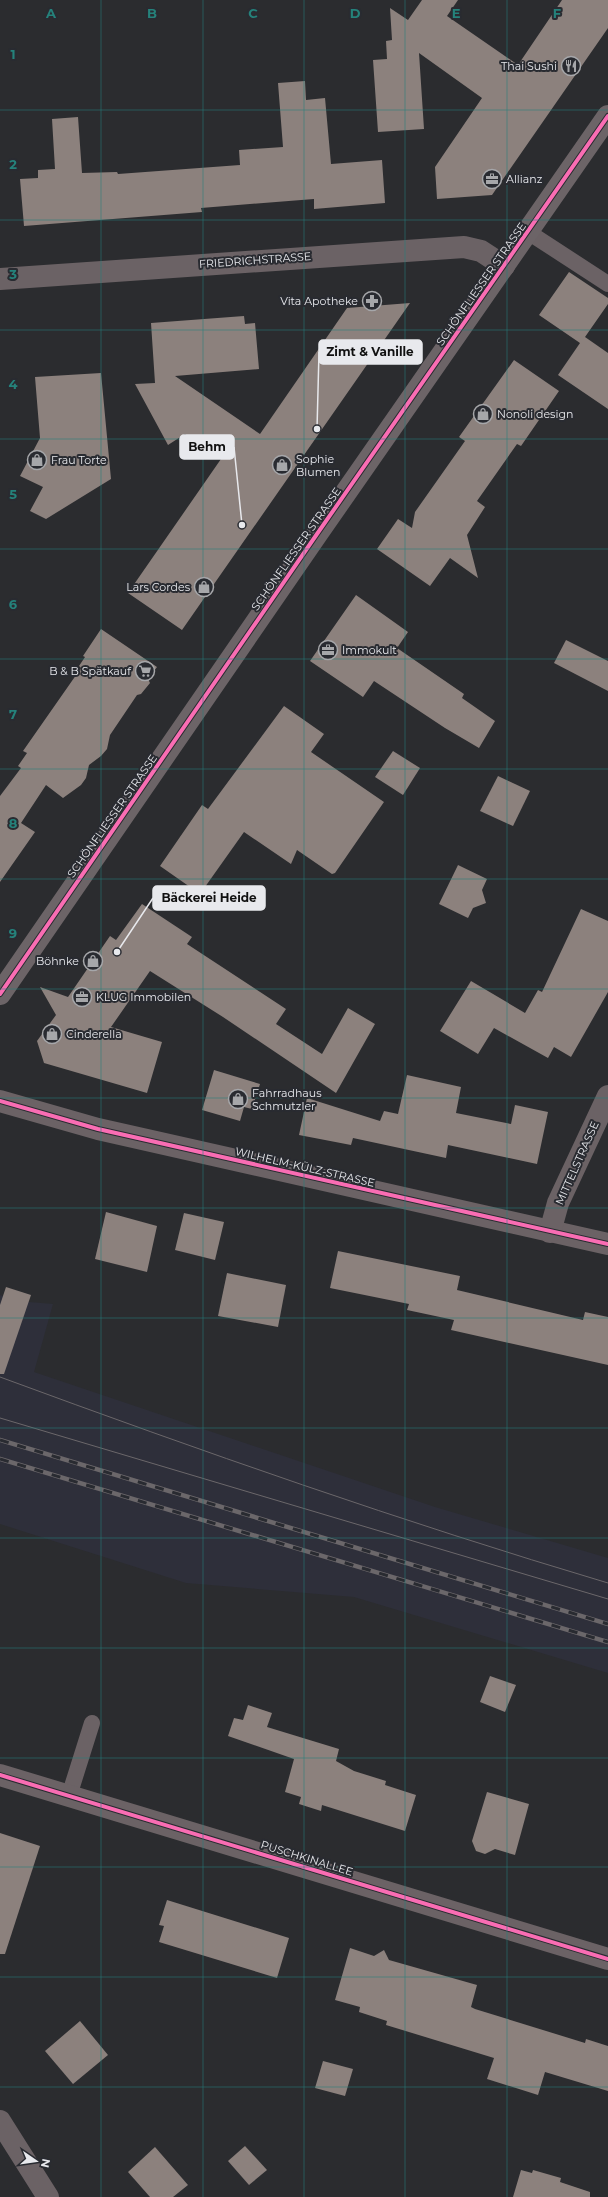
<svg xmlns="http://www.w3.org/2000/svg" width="608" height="2197" font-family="Montserrat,sans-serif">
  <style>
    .built { fill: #2e2f3a }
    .building { fill: #8c817d }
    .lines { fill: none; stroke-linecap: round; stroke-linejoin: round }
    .service { stroke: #6b6265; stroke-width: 16 }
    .minor { stroke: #6b6265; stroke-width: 22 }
    .secondary { stroke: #6c6467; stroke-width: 22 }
    .tram { stroke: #6b676a; stroke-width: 1 }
    .rail-casing { stroke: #6b676a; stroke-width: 4.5 }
    .rail { stroke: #292b31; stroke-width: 3; stroke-dasharray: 9; stroke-linecap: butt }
    .cycleway-casing { stroke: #292b31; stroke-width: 6 }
    .cycleway { stroke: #f96db3; stroke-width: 4 }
    .grid { fill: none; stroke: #25827b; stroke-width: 1; stroke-opacity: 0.55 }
    .labels { text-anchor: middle; stroke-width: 4; stroke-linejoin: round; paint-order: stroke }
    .poi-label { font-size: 11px; fill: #e8e9ed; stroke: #292b31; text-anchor: start }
    .street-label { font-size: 11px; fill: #e8e9ed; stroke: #292b31 }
    .grid-label { font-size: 13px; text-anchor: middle; font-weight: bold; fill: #25827b; stroke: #292b31; stroke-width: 4; stroke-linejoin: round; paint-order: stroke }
    .leader { fill: none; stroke: #e8e9ed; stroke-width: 1.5 }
    .callout-dot { fill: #e8e9ed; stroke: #292b31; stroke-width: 1.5 }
    .callout { fill: #e8e9ed; stroke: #e8e9ed; stroke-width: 1.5 }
    .callout-label { font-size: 12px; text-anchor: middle; font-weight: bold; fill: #111 }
  </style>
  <rect width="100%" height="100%" fill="#2b2c2f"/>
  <!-- built -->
  <path class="built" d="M0,1295L18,1301L53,1304L34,1372L435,1507L608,1558V1673L354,1597L186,1583L0,1524Z"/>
  <!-- building -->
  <g class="building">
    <path d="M422,0H458L447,16L518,65L562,0H608V28L492,195L437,199L435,167L482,98L419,53L424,129L378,132L373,60L387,59L386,41L392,40L390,8L408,20Z"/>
    <path d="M305,81L306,100L325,98L331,164L382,160L385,203L314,209V199L201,208L202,212L24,226L20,179L38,178V170L55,169L52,119L78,117L82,173L117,172L118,174L240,165L239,150L283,147L278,83Z"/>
    <path d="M569,272L608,298V304L585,337L608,353V409L558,375L580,343L539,315Z"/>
    <path d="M410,303L182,630L128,593L221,459L185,434L168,445L135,384L155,383L151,323L244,316L245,324L255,323L259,369L175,376L260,434L347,308Z"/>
    <path d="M514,360L559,391L521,446L517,444L477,501L485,507L467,535L478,578L450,558L430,586L377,549L398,519L412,528L415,512L465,441L459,437Z"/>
    <path d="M101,373L111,479L46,519L30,511L43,487L20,476L40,438L35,377Z"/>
    <path d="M356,595L408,632L397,648L464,694L462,698L495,721L479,748L445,728L374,681L363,697L310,661Z"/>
    <path d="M101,629L157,667L148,679L150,683L141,694L137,695L110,735L107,749L101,756L89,765L86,778L81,785L63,798L46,785L21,823L35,832L0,882V796L21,768L18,766L27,753L23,751L81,668L79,666L85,657L83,656Z"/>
    <path d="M566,640L608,661V691L554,663Z"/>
    <path d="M284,706L324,734L311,752L384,802L335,873L332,874L297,850L291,864L244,832L200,894L160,866L202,805L208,809Z"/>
    <path d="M393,751L420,768L403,795L375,777Z"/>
    <path d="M498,776L530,791L513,826L480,811Z"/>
    <path d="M458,865L487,879L482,890L486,903L473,908L468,918L439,904Z"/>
    <path d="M142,904L192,937L187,944L286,1009L276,1024L322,1054L348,1008L375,1024L336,1093L223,1017L150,971L111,1027L162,1042L147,1093L44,1063L37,1041L56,1015L40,987L68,997L110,936L116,940Z"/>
    <path d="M581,909L608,921V992L571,1057L554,1047L548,1058L494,1028L478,1054L440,1031L471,981L525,1013L538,990L542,992Z"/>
    <path d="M214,1070L260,1084L252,1109L244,1107L240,1121L202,1110Z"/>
    <path d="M407,1075L461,1087L456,1113L511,1124L515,1105L548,1112L537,1164L448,1145L446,1158L353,1138L351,1145L299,1135L307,1098L380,1121L384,1111L398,1114Z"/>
    <path d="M106,1212L157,1226L147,1272L95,1259Z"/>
    <path d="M184,1213L224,1222L215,1260L175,1250Z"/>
    <path d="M338,1251L460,1276L457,1290L583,1320L585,1312L608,1317V1365L451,1330L454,1320L407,1310L409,1304L330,1288Z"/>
    <path d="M227,1273L286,1285L278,1327L218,1316Z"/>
    <path d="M6,1287L31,1295L4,1374H0V1305Z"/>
    <path d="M490,1676L516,1685L505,1712L480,1702Z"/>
    <path d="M248,1705L272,1713L267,1727L339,1749L336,1761L354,1771L386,1781L385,1785L416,1795L405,1831L322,1805L321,1811L299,1804L301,1797L285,1792L294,1759L228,1736L234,1718L243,1720Z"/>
    <path d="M487,1792L529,1804L515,1855L495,1849L485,1854L476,1851L472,1841Z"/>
    <path d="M0,1833L40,1846L5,1954H0Z"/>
    <path d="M167,1900L289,1938L277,1978L159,1942L164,1926L159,1925Z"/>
    <path d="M350,1948L374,1956L384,1950L389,1960L477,1985L471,2007L475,2009L585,2043L586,2039L608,2046V2091L545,2072L538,2095L487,2079L494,2058L386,2025L387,2021L359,2012L360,2007L335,2000Z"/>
    <path d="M80,2021L108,2055L73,2084L45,2051Z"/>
    <path d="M323,2061L353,2069L345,2096L315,2088Z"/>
    <path d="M245,2146L267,2170L249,2185L228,2161Z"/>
    <path d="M155,2147L188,2185L173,2197H150L128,2172Z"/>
    <path d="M521,2170L532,2173L533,2170L561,2178L560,2182L590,2192V2197H513Z"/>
  </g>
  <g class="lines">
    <!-- service -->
    <g class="service">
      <path d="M528,232L608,284"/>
      <path d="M69,1796L92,1723"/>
    </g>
    <!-- minor -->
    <g class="minor">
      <path d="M0,279L464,247L481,251L504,266"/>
      <path d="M0,1101L98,1129L608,1244"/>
      <path d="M550,1232L558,1203L608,1096"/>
      <path d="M0,1775L608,1959"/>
      <path d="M0,2121L48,2197"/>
    </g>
    <!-- secondary -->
    <path class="secondary" d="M0,994L317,534L608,116"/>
    <!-- tram -->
    <g class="tram">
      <path d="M0,1377C201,1451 403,1522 608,1583"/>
      <path d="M0,1418L608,1599"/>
    </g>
    <!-- rail casing -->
    <g class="rail-casing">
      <g id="rail">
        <path d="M0,1440L608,1624"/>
        <path d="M0,1459L608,1642"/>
      </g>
    </g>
    <!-- rail -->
    <use href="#rail" class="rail"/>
    <!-- cycleway casing -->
    <g class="cycleway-casing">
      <g id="cycleway">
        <path d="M0,994L317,534L608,116"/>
        <path d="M0,1101L98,1129L608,1244"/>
        <path d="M0,1775L608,1959"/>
      </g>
    </g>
    <!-- cycleway -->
    <use href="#cycleway" class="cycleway"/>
  </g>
  <!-- grid -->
  <path class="grid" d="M101,0V2197M203,0V2197M304,0V2197M405,0V2197M507,0V2197M0,110H608M0,220H608M0,330H608M0,439H608M0,549H608M0,659H608M0,769H608M0,879H608M0,989H608M0,1098H608M0,1208H608M0,1318H608M0,1428H608M0,1538H608M0,1648H608M0,1758H608M0,1867H608M0,1977H608M0,2087H608"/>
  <!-- icons -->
  <defs>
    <g id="restaurant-ring" transform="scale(1)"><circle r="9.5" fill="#292b31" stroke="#a6a7aa" stroke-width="1.5"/><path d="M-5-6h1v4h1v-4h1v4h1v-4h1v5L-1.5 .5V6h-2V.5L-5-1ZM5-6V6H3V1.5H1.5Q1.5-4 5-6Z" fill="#a6a7aa"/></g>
    <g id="office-ring" transform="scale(1)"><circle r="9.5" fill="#292b31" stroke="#a6a7aa" stroke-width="1.5"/><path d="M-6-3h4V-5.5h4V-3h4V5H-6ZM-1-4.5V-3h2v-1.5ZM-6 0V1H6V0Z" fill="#a6a7aa"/></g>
    <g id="pharmacy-ring" transform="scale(1)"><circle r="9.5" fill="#292b31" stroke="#a6a7aa" stroke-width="1.5"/><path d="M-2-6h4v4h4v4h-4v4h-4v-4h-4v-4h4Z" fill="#a6a7aa"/></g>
    <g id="shop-ring" transform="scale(1)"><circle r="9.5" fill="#292b31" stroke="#a6a7aa" stroke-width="1.5"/><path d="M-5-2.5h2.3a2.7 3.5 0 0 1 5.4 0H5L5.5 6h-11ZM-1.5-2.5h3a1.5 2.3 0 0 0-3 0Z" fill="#a6a7aa"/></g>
    <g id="supermarket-ring" transform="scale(1)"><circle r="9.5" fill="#292b31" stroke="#a6a7aa" stroke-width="1.5"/><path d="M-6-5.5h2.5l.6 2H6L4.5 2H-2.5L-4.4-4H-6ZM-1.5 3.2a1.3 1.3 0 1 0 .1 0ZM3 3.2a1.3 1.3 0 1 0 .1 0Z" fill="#a6a7aa"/></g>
  </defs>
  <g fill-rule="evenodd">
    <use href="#restaurant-ring" x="571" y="66"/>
    <use href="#office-ring" x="492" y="179"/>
    <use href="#pharmacy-ring" x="372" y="301"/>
    <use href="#shop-ring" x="483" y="414"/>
    <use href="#shop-ring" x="37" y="460"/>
    <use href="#shop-ring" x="282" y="465"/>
    <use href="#shop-ring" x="204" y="587"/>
    <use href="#office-ring" x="328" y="650"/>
    <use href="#supermarket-ring" x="145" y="671"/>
    <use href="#shop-ring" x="93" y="961"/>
    <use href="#office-ring" x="82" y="997"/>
    <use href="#shop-ring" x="52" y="1034"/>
    <use href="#shop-ring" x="238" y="1099"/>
  </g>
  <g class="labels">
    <!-- poi labels -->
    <g class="poi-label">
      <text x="557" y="70" text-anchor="end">Thai Sushi</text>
      <text x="506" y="183">Allianz</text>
      <text x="358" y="305" text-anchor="end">Vita Apotheke</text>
      <text x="497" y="418">Nonoli design</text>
      <text x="296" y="463">Sophie<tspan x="296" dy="13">Blumen</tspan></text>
      <text x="51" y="464">Frau Torte</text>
      <text x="190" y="591" text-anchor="end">Lars Cordes</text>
      <text x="342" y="654">Immokult</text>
      <text x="131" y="675" text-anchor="end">B &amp; B Spätkauf</text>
      <text x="79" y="965" text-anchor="end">Böhnke</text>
      <text x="96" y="1001">KLUG Immobilen</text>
      <text x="66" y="1038">Cinderella</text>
      <text x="252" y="1097">Fahrradhaus<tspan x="252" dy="13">Schmutzler</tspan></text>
    </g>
    <!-- street labels -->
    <g class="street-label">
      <text transform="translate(255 260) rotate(-4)" y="4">FRIEDRICHSTRASSE</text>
      <text transform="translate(481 284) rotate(-55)" y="4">SCHÖNFLIESSER STRASSE</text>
      <text transform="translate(296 549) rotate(-55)" y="4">SCHÖNFLIESSER STRASSE</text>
      <text transform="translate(112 816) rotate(-55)" y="4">SCHÖNFLIESSER STRASSE</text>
      <text transform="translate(577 1163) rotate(-66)" y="4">MITTELSTRASSE</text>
      <text transform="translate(305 1167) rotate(13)" y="4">WILHELM-KÜLZ-STRASSE</text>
      <text transform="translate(307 1858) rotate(17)" y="4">PUSCHKINALLEE</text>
    </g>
  </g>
  <g class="grid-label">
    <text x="51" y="18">A</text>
    <text x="152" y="18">B</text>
    <text x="253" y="18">C</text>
    <text x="355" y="18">D</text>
    <text x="456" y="18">E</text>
    <text x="557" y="18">F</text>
    <text x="13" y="59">1</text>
    <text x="13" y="169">2</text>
    <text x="13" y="279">3</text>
    <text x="13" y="389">4</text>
    <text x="13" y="499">5</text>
    <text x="13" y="609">6</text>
    <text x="13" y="719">7</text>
    <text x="13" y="828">8</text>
    <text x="13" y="938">9</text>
  </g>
  <!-- callouts -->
  <path class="leader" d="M317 429L319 352M242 525L234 447M117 952L153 898"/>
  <g class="callout-dot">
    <circle cx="317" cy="429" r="4"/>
    <circle cx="242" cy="525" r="4"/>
    <circle cx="117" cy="952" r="4"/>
  </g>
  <g class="callout">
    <rect x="319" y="340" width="103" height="24" rx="4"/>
    <rect x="180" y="435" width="54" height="24" rx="4"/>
    <rect x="153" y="886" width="112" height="24" rx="4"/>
  </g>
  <g class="callout-label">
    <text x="370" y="356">Zimt &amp; Vanille</text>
    <text x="207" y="451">Behm</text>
    <text x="209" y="902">Bäckerei Heide</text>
  </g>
  <!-- north arrow -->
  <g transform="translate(36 2161) rotate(103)" stroke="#292b31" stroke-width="3" paint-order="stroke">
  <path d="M0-3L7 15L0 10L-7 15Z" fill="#e8e9ed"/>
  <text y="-6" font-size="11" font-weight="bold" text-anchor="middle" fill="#e8e9ed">N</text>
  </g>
</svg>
